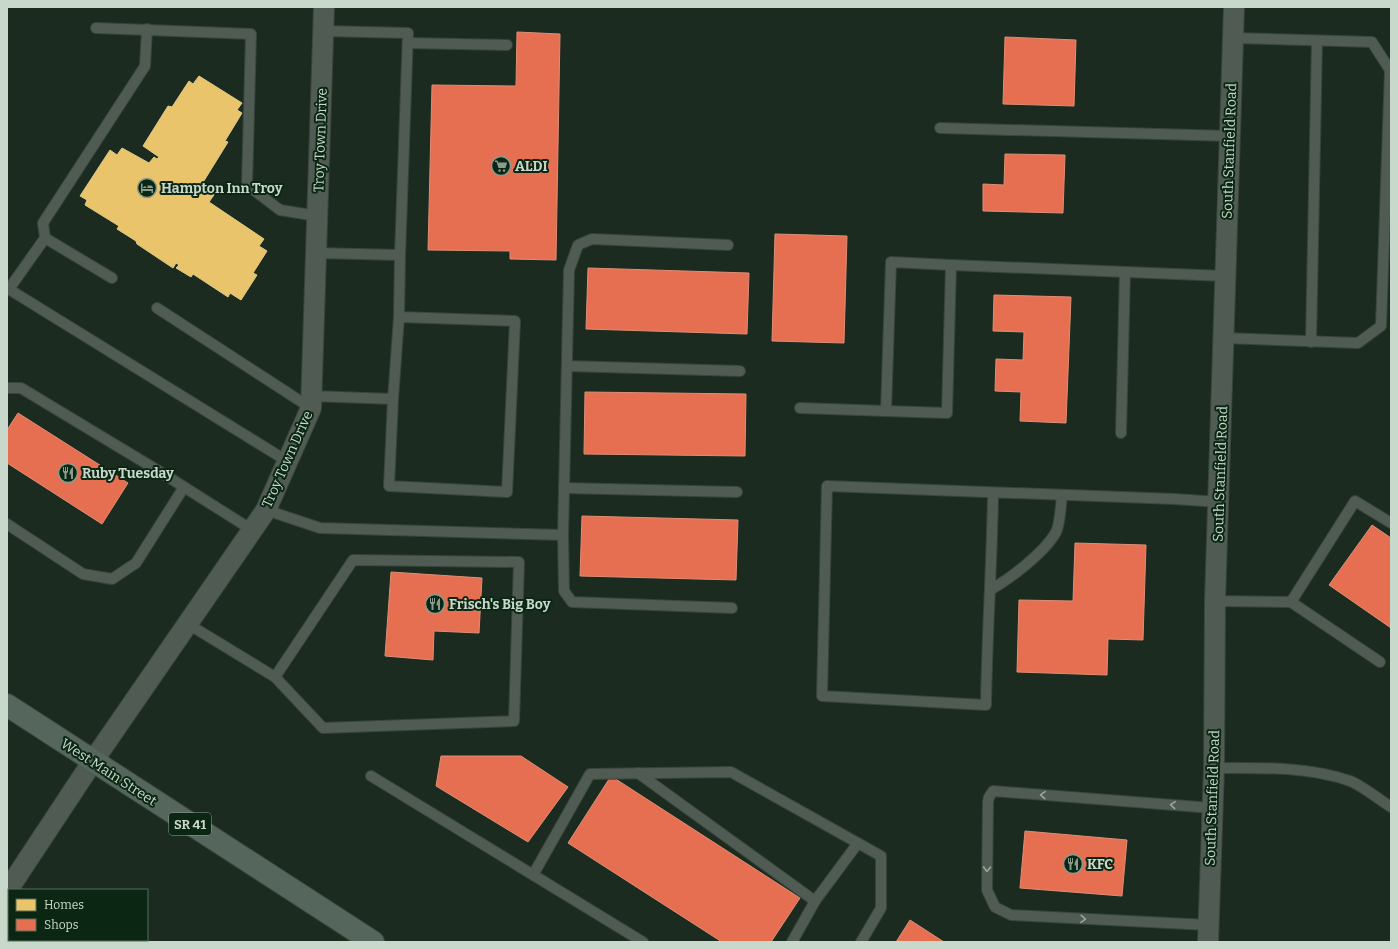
<svg xmlns="http://www.w3.org/2000/svg" width="1398" height="949" font-family="Bitter,serif">
  <style>
    .homes { fill: #e9c46a; stroke: #dfca87 }
    .shops { fill: #e76f51; stroke: #de8e76 }
    .lines { fill: none; stroke-linecap: round; stroke-linejoin: round }
    .service-casing { stroke: #39453c; stroke-width: 12 }
    .minor-casing { stroke: #39453c; stroke-width: 22 }
    .primary-casing { stroke: #39453c; stroke-width: 24 }
    .service { stroke: #505c53; stroke-width: 10 }
    .minor { stroke: #505c53; stroke-width: 20 }
    .primary { stroke: #55665d; stroke-width: 22 }
    .oneway { stroke: #98a69b }
    .labels { text-anchor: middle; stroke-width: 4; stroke-linejoin: round; paint-order: stroke }
    .shield { fill: #0b2713; stroke: #8fa394; stroke-width: 1 }
    .shield-label { font-size: 13px; font-weight: bold; fill: #c8d8cb }
    .street-label { font-size: 14px; fill: #c8d8cb; stroke: #0b2713 }
    .poi-label { font-size: 14px; font-weight: bold; fill: #c8d8cb; stroke: #0b2713; text-anchor: start }
  </style>
  <rect width="100%" height="100%" fill="#1b2b20"/>
  <!-- homes -->
  <path class="homes" d="M199,76L242,103L237,110L242,113L225,141L228,142L202,184L216,192L209,202L264,239L259,246L267,251L253,273L257,275L241,300L230,293L228,297L193,274L191,277L176,268L179,265L176,263L173,268L137,244L136,241L117,229L119,226L85,205L87,200L80,196L110,150L117,155L122,148L149,163L154,157L157,159L159,157L143,146L168,106L172,107L189,81L193,84Z"/>
  <!-- shops -->
  <g class="shops">
    <path d="M517,32L560,34L556,260L510,259V251L428,250L432,85L516,86Z"/>
    <path d="M1005,37L1076,40L1074,106L1003,104Z"/>
    <path d="M1005,154L1065,155L1063,213L983,211V184L1004,185Z"/>
    <path d="M775,234L847,236L844,343L772,341Z"/>
    <path d="M588,268L749,273L747,334L586,329Z"/>
    <path d="M994,295L1071,297L1066,423L1020,421L1021,392L995,391L996,359L1023,360L1024,332L993,331Z"/>
    <path d="M585,392L746,394L745,456L584,454Z"/>
    <path d="M18,413L128,483L102,524L7,463V430Z"/>
    <path d="M582,516L738,520L736,580L580,576Z"/>
    <path d="M1372,525L1391,538V628L1329,585Z"/>
    <path d="M1075,543L1146,545L1143,640L1108,639L1107,675L1017,672L1019,600L1073,601Z"/>
    <path d="M391,572L482,578L479,633L434,631L433,660L385,656Z"/>
    <path d="M441,756H521L568,787L528,842L436,786Z"/>
    <path d="M611,776L800,898L771,942H722L568,843Z"/>
    <path d="M1025,831L1127,840L1122,896L1020,888Z"/>
    <path d="M910,920L944,942H896Z"/>
  </g>
  <g class="lines">
    <!-- service casing -->
    <g class="service-casing">
      <g id="service">
        <path d="M96,28L251,34L247,185L280,210L317,216"/>
        <path d="M323,31L408,33L400,255"/>
        <path d="M408,43L507,45"/>
        <path d="M940,128L1230,136"/>
        <path d="M45,238L112,278"/>
        <path d="M316,253L400,255L399,317L515,321L507,492L389,486L393,399"/>
        <path d="M7,288L287,461"/>
        <path d="M9,289L45,238L43,223L145,66L147,29"/>
        <path d="M157,308L311,408"/>
        <path d="M1224,338L1358,343L1381,326L1390,70L1372,42L1233,38"/>
        <path d="M1311,342L1317,41"/>
        <path d="M567,366L740,371"/>
        <path d="M7,388H21L162,473L252,530"/>
        <path d="M311,396L393,399L399,317"/>
        <path d="M800,408L886,411L891,262L951,265"/>
        <path d="M886,411L947,413L951,265L1225,276"/>
        <path d="M1121,433L1125,272"/>
        <path d="M564,488L737,492"/>
        <path d="M993,493C992,563 987,634 986,705L822,696L827,486L1175,499L1219,502"/>
        <path d="M266,510L320,528L563,535L564,591L572,602L732,608"/>
        <path d="M7,524L83,574L112,579L136,563L184,487"/>
        <path d="M563,535L569,270L578,245L592,239L728,245"/>
        <path d="M990,590C1010,579 1045,552 1056,532C1060,525 1061,504 1062,495"/>
        <path d="M1215,601L1291,602L1380,662"/>
        <path d="M1291,602L1355,501L1391,523"/>
        <path d="M188,624L275,677L323,728L514,721L519,562L353,560L275,677"/>
        <path d="M1214,768C1258,768 1308,766 1350,781C1361,785 1380,800 1391,807"/>
        <path d="M638,773L815,901L858,843"/>
        <path d="M371,776L643,942"/>
        <path d="M533,875L590,774L731,772L881,856V908L861,942"/>
        <path d="M1208,925L1011,915L995,907L987,890L988,802L989,797L993,791L1212,808"/>
        <path d="M792,942L815,901"/>
      </g>
    </g>
    <!-- minor casing -->
    <g class="minor-casing">
      <g id="minor">
        <path d="M7,891L93,761L266,510L311,408L324,7"/>
        <path d="M1208,942L1214,768L1215,601L1234,7"/>
      </g>
    </g>
    <!-- primary casing -->
    <g class="primary-casing">
      <path id="primary" d="M7,705L373,942"/>
    </g>
    <!-- service -->
    <use href="#service" class="service"/>
    <!-- minor -->
    <use href="#minor" class="minor"/>
    <!-- primary -->
    <use href="#primary" class="primary"/>
  </g>
  <!-- one-way arrows -->
  <defs><path id="oneway-chevron" d="M-2-3.5L2.5 0L-2 3.5" fill="none" stroke-width="1.6" stroke-linecap="round" stroke-linejoin="round"/></defs>
  <g class="oneway">
    <use href="#oneway-chevron" transform="translate(1043 795) rotate(-176)"/>
    <use href="#oneway-chevron" transform="translate(1173 805) rotate(-175)"/>
    <use href="#oneway-chevron" transform="translate(987 869) rotate(91)"/>
    <use href="#oneway-chevron" transform="translate(1083 919) rotate(3)"/>
  </g>
  <!-- icons -->
  <defs>
    <g id="supermarket-ring" transform="scale(1)"><circle r="9.5" fill="#0b2713" stroke="#8b9b8f" stroke-width="1.5"/><path d="M-6-5.5h2.5l.6 2H6L4.5 2H-2.5L-4.4-4H-6ZM-1.5 3.2a1.3 1.3 0 1 0 .1 0ZM3 3.2a1.3 1.3 0 1 0 .1 0Z" fill="#8b9b8f"/></g>
    <g id="hotel-ring" transform="scale(1)"><circle r="9.5" fill="#0b2713" stroke="#8b9b8f" stroke-width="1.5"/><path d="M-6-4.5h1.5V1H6V5H4.5V3h-9V5H-6ZM-4 0a1.8 1.8 0 1 1 3.6 0ZM.5 0V-2.5h3Q6-2.5 6 0Z" fill="#8b9b8f"/></g>
    <g id="restaurant-ring" transform="scale(1)"><circle r="9.5" fill="#0b2713" stroke="#8b9b8f" stroke-width="1.5"/><path d="M-5-6h1v4h1v-4h1v4h1v-4h1v5L-1.5 .5V6h-2V.5L-5-1ZM5-6V6H3V1.5H1.5Q1.5-4 5-6Z" fill="#8b9b8f"/></g>
  </defs>
  <g fill-rule="evenodd">
    <use href="#supermarket-ring" x="501" y="166"/>
    <use href="#hotel-ring" x="147" y="188"/>
    <use href="#restaurant-ring" x="68" y="473"/>
    <use href="#restaurant-ring" x="435" y="604"/>
    <use href="#restaurant-ring" x="1073" y="864"/>
  </g>
  <g class="labels">
    <!-- shield labels -->
    <rect class="shield" x="169" y="813" width="42" height="22" rx="3"/>
    <g class="shield-label">
      <text x="190" y="829">SR 41</text>
    </g>
    <!-- street labels -->
    <g class="street-label">
      <text transform="translate(320 140) rotate(-88)" y="5">Troy Town Drive</text>
      <text transform="translate(1229 151) rotate(-88)" y="5">South Stanfield Road</text>
      <text transform="translate(287 459) rotate(-66)" y="5">Troy Town Drive</text>
      <text transform="translate(1220 474) rotate(-88)" y="5">South Stanfield Road</text>
      <text transform="translate(109 772) rotate(33)" y="5">West Main Street</text>
      <text transform="translate(1212 798) rotate(-88)" y="5">South Stanfield Road</text>
    </g>
    <!-- poi labels -->
    <g class="poi-label">
      <text x="515" y="171">ALDI</text>
      <text x="161" y="193">Hampton Inn Troy</text>
      <text x="82" y="478">Ruby Tuesday</text>
      <text x="449" y="609">Frisch's Big Boy</text>
      <text x="1087" y="869">KFC</text>
    </g>
  </g>
  <!-- border -->
  <rect width="1398" height="949" fill="none" stroke="#c8d8cb" stroke-width="16"/>
  <!-- legend -->
  <rect x="8" y="889" width="140" height="52" fill="#0b2713" stroke="#576e5d"/>
  <rect x="16" y="899" width="20" height="12" fill="#e9c46a" stroke="#576e5d"/>
  <text x="44" y="909" font-size="12" fill="#c8d8cb">Homes</text>
  <rect x="16" y="919" width="20" height="12" fill="#e76f51" stroke="#576e5d"/>
  <text x="44" y="929" font-size="12" fill="#c8d8cb">Shops</text>
</svg>
